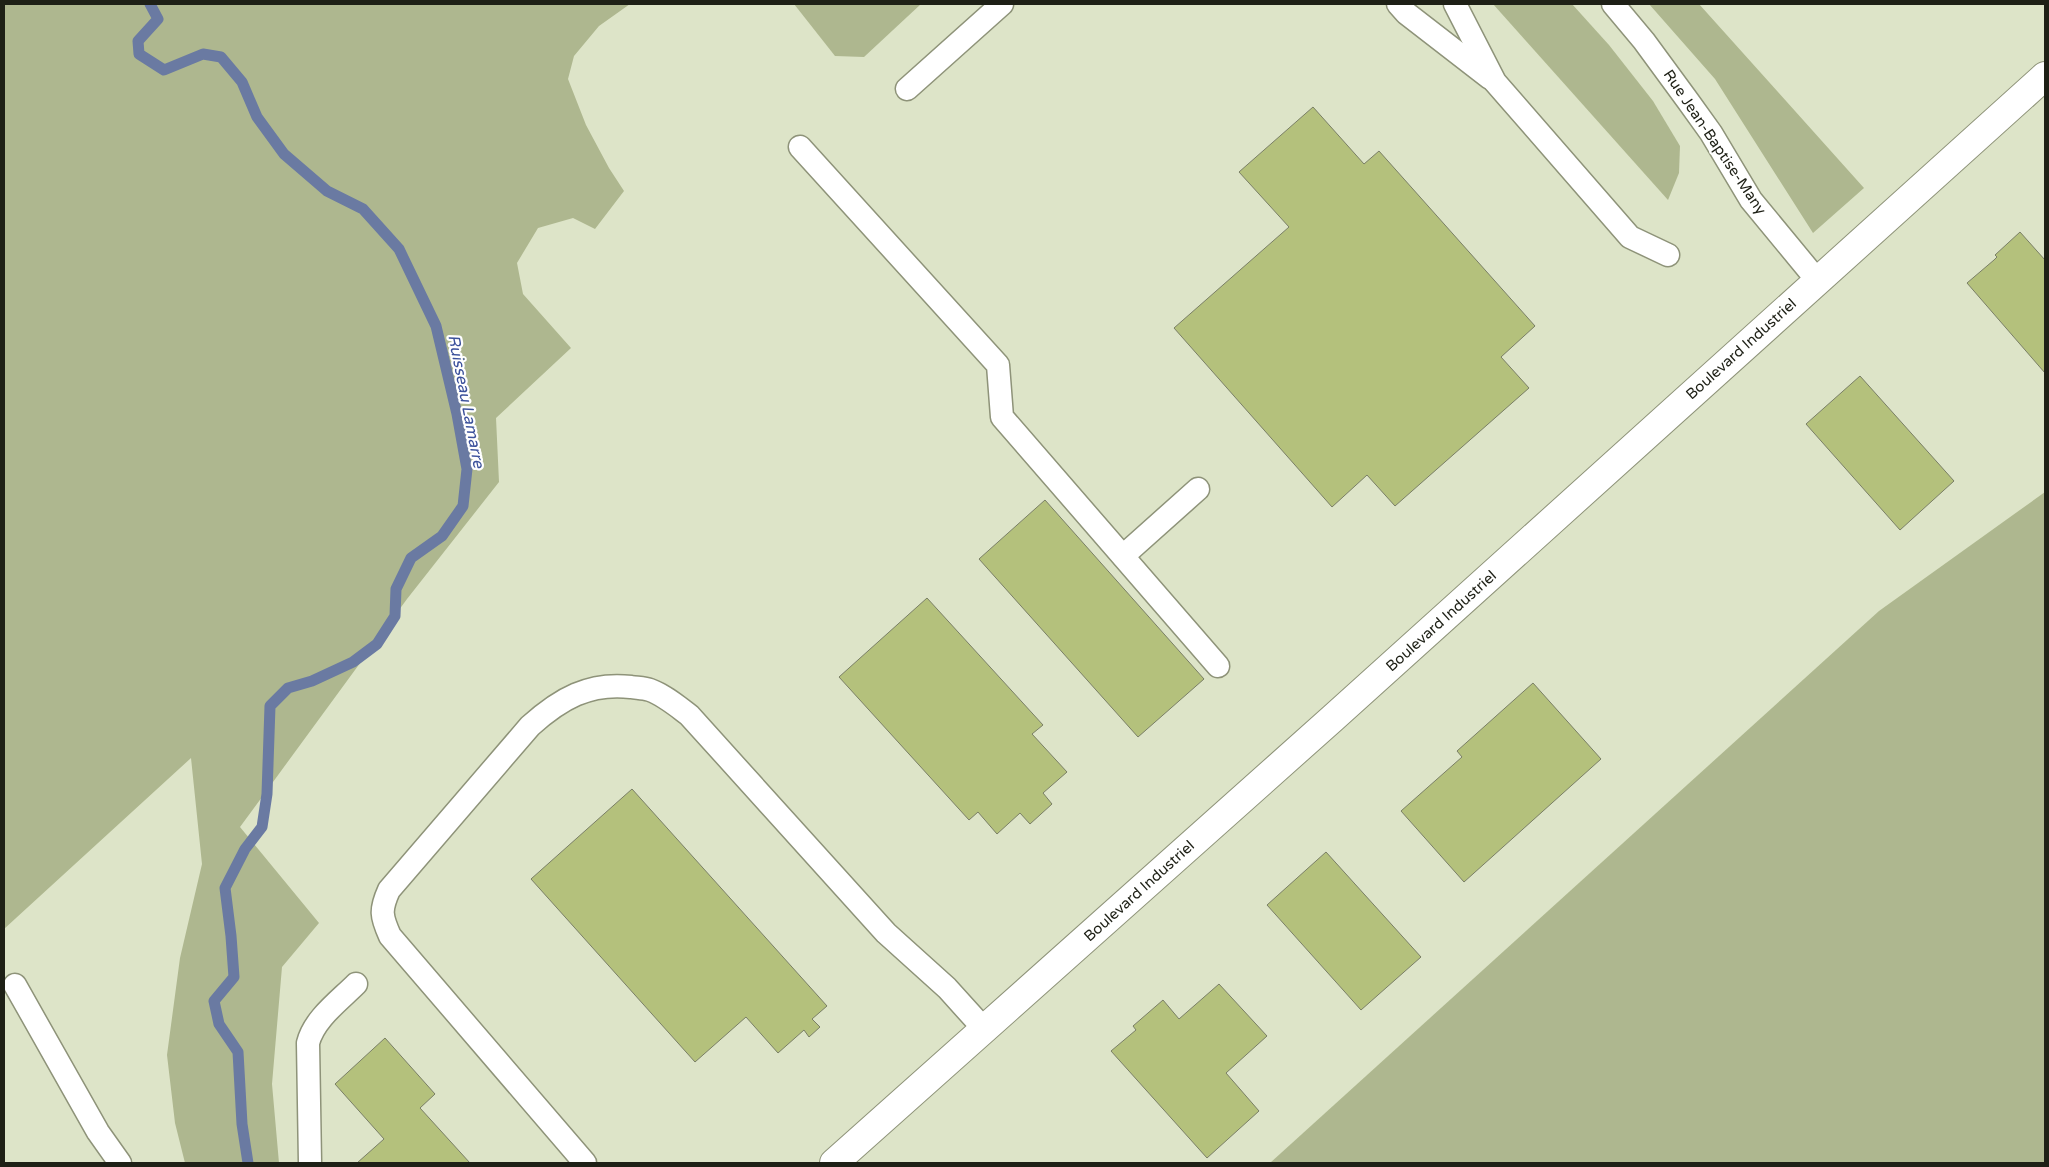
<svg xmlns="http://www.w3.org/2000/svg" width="2049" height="1167" font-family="'Varela Round',sans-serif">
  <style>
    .green { fill: #aeb78f }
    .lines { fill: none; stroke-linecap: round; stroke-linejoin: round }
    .stream { stroke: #6a7aa2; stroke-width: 11 }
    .building { fill: #b4c17c; stroke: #7a7f66 }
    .service-casing { stroke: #8e9379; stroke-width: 25 }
    .tertiary-casing { stroke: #8e9379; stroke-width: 30 }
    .service { stroke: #fff; stroke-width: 22 }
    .tertiary { stroke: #fff; stroke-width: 28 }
    .labels { text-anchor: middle; stroke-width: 4.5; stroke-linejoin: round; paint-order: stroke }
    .street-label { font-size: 15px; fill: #1e2016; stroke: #fff }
    .water-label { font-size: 16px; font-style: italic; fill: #3b519b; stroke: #fff }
  </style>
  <rect width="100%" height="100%" fill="#dde4c8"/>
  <!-- green -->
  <g class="green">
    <path d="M4,4H630L599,26L574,56L568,79L586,125L609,168L624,191L595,229L573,218L538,228L517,263L523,294L571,348L496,418L499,482L407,599L240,827L319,923L282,967L272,1084L279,1163H185L175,1123L167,1055L180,958L202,864L191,758L4,929Z"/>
    <path d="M794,4H921L864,57L835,56Z"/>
    <path d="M1493,4H1572L1609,45L1653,101L1680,146L1679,173L1668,200Z"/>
    <path d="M1649,4H1699L1864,188L1813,233L1715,79Z"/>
    <path d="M2045,492V1163H1270L1879,611Z"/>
  </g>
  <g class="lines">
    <!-- stream -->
    <path class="stream" d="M150,4L158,19L138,41L139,54L164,70L203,54L221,57L242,82L257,117L284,154L327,191L363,209L399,249L436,326L457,414L467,469L463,506L442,536L411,558L396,589L395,616L377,644L353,662L312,681L288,688L270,706L267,794L262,827L245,849L225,888L231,936L234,977L214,1001L219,1024L238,1052L242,1124L248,1163"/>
  </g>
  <!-- building -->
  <g class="building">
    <path d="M1313,107L1364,164L1379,151L1535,326L1501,357L1529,388L1395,506L1367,475L1332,507L1174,328L1289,227L1239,172Z"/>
    <path d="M2020,232L2045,260V373L1967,283L1994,260L1997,257L1995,255Z"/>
    <path d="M1860,376L1954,481L1900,530L1806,424Z"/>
    <path d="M1045,500L1204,679L1138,737L979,559Z"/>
    <path d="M927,598L1043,725L1032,734L1067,772L1043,793L1052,804L1030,824L1020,813L997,834L978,812L969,820L839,677Z"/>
    <path d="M1533,683L1601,759L1464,882L1401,811L1462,757L1457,751Z"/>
    <path d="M632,789L827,1006L812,1019L820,1027L809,1037L804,1030L778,1053L746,1017L695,1062L531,879Z"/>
    <path d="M1326,852L1421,957L1361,1010L1267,905Z"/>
    <path d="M1219,984L1267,1036L1226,1073L1259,1111L1207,1158L1111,1051L1136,1030L1133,1026L1163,1000L1179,1019Z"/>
    <path d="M385,1038L435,1094L420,1108L470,1163H357L384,1139L335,1084Z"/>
  </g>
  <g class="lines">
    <!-- service casing -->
    <g class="service-casing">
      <g id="service">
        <path d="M1398,4L1406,13L1490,78"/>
        <path d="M1455,4L1495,82L1630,237L1668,255"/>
        <path d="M1613,4L1644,41L1688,101L1711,133L1751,200L1817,280"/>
        <path d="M907,89L1002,4"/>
        <path d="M800,147L998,365L1002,417L1218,666"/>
        <path d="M1123,556L1198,489"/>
        <path d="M15,985L98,1132L120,1163"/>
        <path d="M310,1163L308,1043C314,1019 339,1001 356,984"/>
        <path d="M585,1163L390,936C381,916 380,910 389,890L530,726C560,699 589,682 631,687C637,688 644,688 650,690C664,695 677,706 689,715L886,933L947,988L984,1029"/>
      </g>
    </g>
    <!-- tertiary casing -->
    <g class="tertiary-casing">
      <path id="tertiary" d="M834,1163L1333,718L2045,76"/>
    </g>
    <!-- service -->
    <use href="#service" class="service"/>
    <!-- tertiary -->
    <use href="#tertiary" class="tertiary"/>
  </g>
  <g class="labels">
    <!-- street labels -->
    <g class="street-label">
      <text transform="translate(1715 142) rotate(56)" y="5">Rue Jean-Baptise-Many</text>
      <text transform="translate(1741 349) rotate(-42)" y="5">Boulevard Industriel</text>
      <text transform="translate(1441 621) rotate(-42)" y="5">Boulevard Industriel</text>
      <text transform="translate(1139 891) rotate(-42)" y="5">Boulevard Industriel</text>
    </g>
    <!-- water labels -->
    <g class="water-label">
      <text transform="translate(467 401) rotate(79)" y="6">Ruisseau Lamarre</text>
    </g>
  </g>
  <!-- border -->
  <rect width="2049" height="1167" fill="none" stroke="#1e2016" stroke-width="10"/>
</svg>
